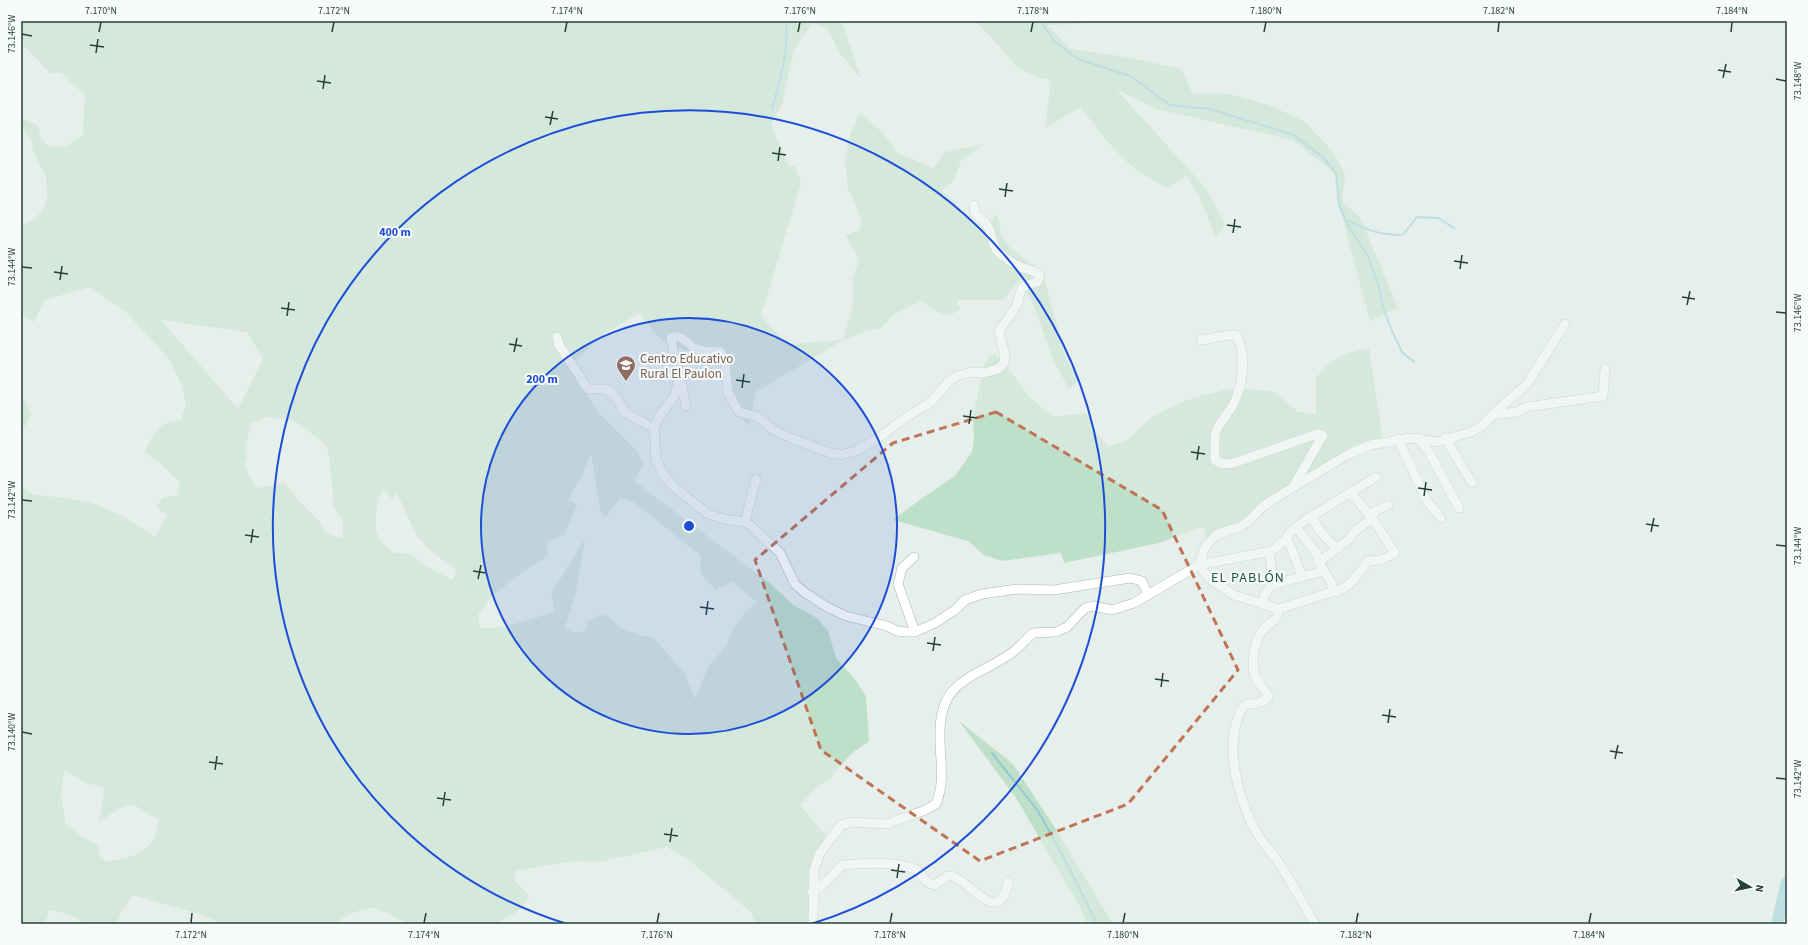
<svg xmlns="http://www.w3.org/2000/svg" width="1808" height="945" font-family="'Source Sans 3',sans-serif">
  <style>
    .green { fill: #bfe0c8; fill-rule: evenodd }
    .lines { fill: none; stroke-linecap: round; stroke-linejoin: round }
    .stream { stroke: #8ec9d4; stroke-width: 2 }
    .river { stroke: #8ec9d4; stroke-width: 12 }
    .minor-casing { stroke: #a8b8b2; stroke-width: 10 }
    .minor { stroke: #fff; stroke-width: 9 }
    .marked { fill: none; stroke: #c07456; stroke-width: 3; stroke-dasharray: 8 5; stroke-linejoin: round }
    .ticks { fill: none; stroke: #24423a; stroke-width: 1.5 }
    .ring { fill: none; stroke: #1d4ed8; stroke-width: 2 }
    .labels { text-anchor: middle; stroke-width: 4; stroke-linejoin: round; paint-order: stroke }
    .education-label { font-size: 13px; fill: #785e54; stroke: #f7fbf9; text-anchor: start }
    .neighbourhood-label { font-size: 14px; letter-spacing: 1px; fill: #1f5548; stroke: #f7fbf9 }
    .centre { fill: #1d4ed8; stroke: #f7fbf9; stroke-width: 2 }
    .ring-label { font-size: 12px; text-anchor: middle; font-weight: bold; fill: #1d4ed8; stroke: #f7fbf9; stroke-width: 4; stroke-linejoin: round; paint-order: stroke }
    .neatline { fill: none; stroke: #24423a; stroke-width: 1.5 }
    .ticks-label { font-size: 10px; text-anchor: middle; fill: #24423a }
  </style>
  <rect width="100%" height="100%" fill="#e6efeb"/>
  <!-- green -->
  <g class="green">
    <path d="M21,21H842L861,79L839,52L827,28L812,23L794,50L782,104L771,124L789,167L795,166L801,183L761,316L780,337L790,344L843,340L853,306V279L859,260L846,235L860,230L861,217L848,188L845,160L851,132L860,113L884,134L896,152L933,168L945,152L984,144L961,161L953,182L942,190L982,232L997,214L1002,237L1012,250L1042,271L1066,359L1081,379L1069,389L1053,359L1035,309L1028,295L1024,277C1014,283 1011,293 1002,300H957L960,309C946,321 934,311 922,301L894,314L881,328L864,332L843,340L756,392L749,426L736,412L717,353C701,355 671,349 660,338C652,331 646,321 640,313L605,333L568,367L598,412L636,450L644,464L634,481L771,584L793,605L817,618L828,631L836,658L855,679L866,696L869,741L852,753L837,769L829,781L819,785L800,805L826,836L818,852L813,924H755L752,913L690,861L667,847L600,862L575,861L515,871V881L529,896L523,908L502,920L501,924H406C401,919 380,909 372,908C363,908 341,916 336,924H224L199,914L133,895L120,913L117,924H85C76,915 62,912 49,910L45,924H21V487L35,495L68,498L92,503L123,516L155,537L167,516L156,506L164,497L177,496L180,483L162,465L145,452C153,434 159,421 181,420L186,403L182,386L170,360L127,313L90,287L44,300L34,322L21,315V225L34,220L44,208L47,198L46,176L34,153L31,139L21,128V118L38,125L41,139L49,146L66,147L83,135L85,95L61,73H50L21,43ZM161,320L247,332L263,359L238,409ZM267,417L294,420L325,444L329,454L334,508L342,520L343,529L341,538L325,533L320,522L299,501L285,483L258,488L254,484L244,466L247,456L245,449L251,423ZM591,453L600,509L605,517L621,498L634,502L701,556L700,572L715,590L732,582L757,602L745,612L733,629L727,645L708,667L695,699L684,673L654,638L641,635L620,628L609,616L600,615L587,622V629C578,635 573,633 565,628L576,592L585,539L551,594L555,612L505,627L480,628L478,615L493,595L521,573L548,556L547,542L564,535L577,505L568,499L582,476ZM384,490L392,499L397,493L417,536L431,551L456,570L453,580C445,576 436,572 428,567C414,558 414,552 394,553C375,541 374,527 377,507C379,499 378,495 384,490ZM64,770L87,783L105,788L99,822L122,807L133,804L159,820C157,826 157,834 154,839C143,855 124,861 106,861L99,855V846L82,837L66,824L61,797Z"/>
    <path d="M970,21H1026L1034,31L1027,21H1142L1047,25L1071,49L1126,57L1182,69L1192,93L1229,94L1269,105L1305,122L1333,152L1345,175L1342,201L1360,217L1398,308L1370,321L1339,205L1336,174L1293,140L1156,109L1116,89L1201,183L1211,196L1225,225L1216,237L1199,196L1186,175L1169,188C1130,173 1105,140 1081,107L1045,128L1051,80L1039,78L1017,67L1001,48L975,21Z"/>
    <path d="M1369,349L1382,435L1379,445L1359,453L1207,542L1204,529L1201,527L1159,543L1064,563L1061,553L1002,561L984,555L968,541L893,520L921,499L955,476L972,452L974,437L973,416L984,366L989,356L995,354L1011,372L1030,398L1054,417L1086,413L1097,434L1108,446L1126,441L1151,418L1173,406L1193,398L1225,390L1250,389L1275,392L1297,411L1316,415V378C1333,358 1342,353 1369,349Z"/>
    <path d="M21,397L25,400L31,415L21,433Z"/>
    <path d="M959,721L1013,764L1052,823L1113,924H1087L1080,907L1016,798Z"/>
  </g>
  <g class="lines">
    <!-- stream -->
    <g class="stream">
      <path d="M1040,21L1055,42L1078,59L1130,76L1170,105L1210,109L1294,135L1325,159L1336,174L1339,205L1349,227L1368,256L1378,284L1383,307L1392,331L1402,352L1414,362"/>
      <path d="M772,109C780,81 789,50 786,21"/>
      <path d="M1346,220C1367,229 1380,236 1403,235L1417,217L1438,218L1454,228"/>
      <path d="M992,753L1038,811L1065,860L1097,924"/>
    </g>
    <!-- river -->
    <path class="river" d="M1777,924L1787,882"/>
    <!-- minor casing -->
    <g class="minor-casing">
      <g id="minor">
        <path d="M974,205C974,218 978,215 985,222C992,230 991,243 997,251C1004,258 1017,266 1026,269C1032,271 1036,271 1040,276L1037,282L1024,286L1021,290L1016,307L1001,328L999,333L1005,355L1004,363L998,369L984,373L973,372L957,376L949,381L931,402L905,418L877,439L856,451L840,455L830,453L793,439L772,429L758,417L739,412L728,392L725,361L721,352C712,350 701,353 693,347C686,342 680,333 671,338L674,355L680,374L675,395L659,417L654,428L656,459L663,474L673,486L708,514L724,519L745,522L750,525L780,553L795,584L804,592L827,607L846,616L887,626L897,631L906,632H915L935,623L955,610L965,600L982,594L1018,589L1054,590L1130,578L1142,581L1148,595"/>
        <path d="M557,337L559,345L588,389H604L611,392L618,400L625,413L654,428"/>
        <path d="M1201,340L1230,335H1236C1247,354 1243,386 1233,405C1228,414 1220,421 1216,432C1214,440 1215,451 1215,460C1221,465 1227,464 1234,463L1317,434L1323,435L1293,487"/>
        <path d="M681,380L686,406"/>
        <path d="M1492,415L1516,412L1527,407L1603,396L1605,369"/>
        <path d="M1419,438L1430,454L1459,508"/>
        <path d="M1445,438L1472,483"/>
        <path d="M1398,439L1427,501L1441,518"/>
        <path d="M1370,516L1377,510L1388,505"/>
        <path d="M1311,517L1321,532L1337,549"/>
        <path d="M745,522L756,479"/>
        <path d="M1296,527L1317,554L1319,562L1336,592"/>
        <path d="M1286,539L1291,547L1302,577"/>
        <path d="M1269,553L1272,570L1271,585"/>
        <path d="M914,557L902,568L898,584L915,632"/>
        <path d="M1319,562L1348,540L1354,532L1372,518"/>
        <path d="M1262,604L1265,594L1271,585L1324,571"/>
        <path d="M1278,609L1344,588L1352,582L1368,561L1381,560L1395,553L1372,518L1351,493"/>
        <path d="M812,892L827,881L842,865C862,863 896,861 915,869C923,873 922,882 934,885L948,876H952C972,883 1000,928 1008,882"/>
        <path d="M813,924L814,870L820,853L841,825L853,822L887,824L923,811L936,804C946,780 939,757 940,731C941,677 978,678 1013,652C1020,647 1026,639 1033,633L1056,632L1067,627L1085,608L1093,606L1112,610L1134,603L1199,565L1205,547L1216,535L1228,530L1238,528L1249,521L1262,507L1277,497L1347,455L1370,445L1410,438L1437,442L1471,432L1482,426L1492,415L1527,384L1565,324"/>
        <path d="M1315,924C1304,905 1293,885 1281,866C1273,853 1261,842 1254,828C1237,794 1222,741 1244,705C1252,704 1263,704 1268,697L1267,694C1263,688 1257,682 1255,676C1251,664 1254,643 1261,633C1266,624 1280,621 1278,609L1234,595L1210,579L1199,565L1272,551L1286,539L1290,532L1307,519L1376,477"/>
      </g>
    </g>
    <!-- minor -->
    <use href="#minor" class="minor"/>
  </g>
  <!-- marked area -->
  <path d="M0 0H1808V945H0ZM996,412L1162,510L1238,670L1128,804L980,861L821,750L755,560L893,443Z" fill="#e6efeb" fill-opacity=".55" fill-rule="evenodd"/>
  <path class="marked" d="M996,412L1162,510L1238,670L1128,804L980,861L821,750L755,560L893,443Z"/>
  <!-- ticks -->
  <path class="ticks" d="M99,32L101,22M332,32L334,22M565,32L567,22M798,32L800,22M1031,32L1033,22M1264,32L1266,22M1498,32L1499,22M1731,32L1732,22M22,34L32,36M90,45L104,47M96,53L98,39M1718,70L1731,72M1723,78L1726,64M1776,79L1786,81M317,81L331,83M323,89L325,75M545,117L558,119M550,125L553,111M772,153L786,155M778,161L780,147M999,189L1013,191M1005,197L1007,183M1227,225L1241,227M1233,233L1235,219M1454,261L1468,263M22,267L32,268M1460,269L1462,255M54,272L68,274M60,280L62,266M1682,297L1695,299M1687,305L1690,291M281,308L295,310M1776,312L1786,313M287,316L289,302M509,344L522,346M514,352L517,338M736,380L750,382M742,388L744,374M963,416L977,418M969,424L971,410M1191,452L1205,454M1197,460L1199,446M1418,488L1432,490M1424,496L1426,482M22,500L32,501M1646,524L1659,526M1651,532L1654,518M245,535L259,537M251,543L253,529M1776,545L1786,546M473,571L486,573M478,579L481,565M700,607L714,609M706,615L708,601M927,643L941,645M933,651L935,637M1155,679L1169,681M1161,687L1163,673M1382,715L1396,717M1388,723L1390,709M22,732L32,734M1610,751L1623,753M1615,759L1618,745M209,762L223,764M215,770L217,756M1776,778L1786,779M437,798L451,800M443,806L445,792M664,834L678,836M670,842L672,828M891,870L905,872M897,878L899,864M191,923L192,913M424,923L426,913M657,923L659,913M890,923L892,913M1123,923L1125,913M1356,923L1358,913M1589,923L1591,913"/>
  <!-- distance rings -->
  <circle cx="689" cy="526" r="208" fill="#1d4ed8" fill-opacity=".12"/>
  <g class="ring">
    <circle cx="689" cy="526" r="208"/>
    <path d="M567 924A416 416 0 1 1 811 924"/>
  </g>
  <!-- icons -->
  <defs>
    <g id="school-pin" transform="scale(1)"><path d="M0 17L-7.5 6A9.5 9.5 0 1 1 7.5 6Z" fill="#8d6e63" stroke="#f7fbf9"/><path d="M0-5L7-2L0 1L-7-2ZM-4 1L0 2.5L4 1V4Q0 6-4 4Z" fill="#fff"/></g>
  </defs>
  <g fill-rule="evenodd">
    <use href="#school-pin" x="626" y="365"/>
  </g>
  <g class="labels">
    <!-- education labels -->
    <g class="education-label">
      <text x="640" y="363">Centro Educativo<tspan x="640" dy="15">Rural El Paulon</tspan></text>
    </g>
    <!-- neighbourhood labels -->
    <g class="neighbourhood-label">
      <text x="1248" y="582">EL PABLÓN</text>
    </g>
  </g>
  <circle cx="689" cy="526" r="6" class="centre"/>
  <g class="ring-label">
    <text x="395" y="236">400 m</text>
    <text x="542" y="383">200 m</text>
  </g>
  <!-- border -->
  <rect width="1808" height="945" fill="none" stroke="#f7fbf9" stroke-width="44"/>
  <!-- north arrow -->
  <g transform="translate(1750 887) rotate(99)" stroke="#f7fbf9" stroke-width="3" paint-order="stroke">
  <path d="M0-3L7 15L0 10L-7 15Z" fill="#24423a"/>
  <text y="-6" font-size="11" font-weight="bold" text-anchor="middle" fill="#24423a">N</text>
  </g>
  <rect x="22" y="22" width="1764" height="901" class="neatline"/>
  <g class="ticks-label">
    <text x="101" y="14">7.170°N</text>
    <text x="334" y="14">7.172°N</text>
    <text x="567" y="14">7.174°N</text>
    <text x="800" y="14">7.176°N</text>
    <text x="1033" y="14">7.178°N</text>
    <text x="1266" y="14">7.180°N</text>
    <text x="1499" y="14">7.182°N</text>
    <text x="1732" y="14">7.184°N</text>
    <text transform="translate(11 34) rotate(-90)" y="4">73.146°W</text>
    <text transform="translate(1797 81) rotate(-90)" y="4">73.148°W</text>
    <text transform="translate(11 267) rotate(-90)" y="4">73.144°W</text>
    <text transform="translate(1797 313) rotate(-90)" y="4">73.146°W</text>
    <text transform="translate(11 500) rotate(-90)" y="4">73.142°W</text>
    <text transform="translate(1797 546) rotate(-90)" y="4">73.144°W</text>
    <text transform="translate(11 732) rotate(-90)" y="4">73.140°W</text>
    <text transform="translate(1797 779) rotate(-90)" y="4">73.142°W</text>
    <text x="191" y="938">7.172°N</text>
    <text x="424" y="938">7.174°N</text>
    <text x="657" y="938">7.176°N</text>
    <text x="890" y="938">7.178°N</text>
    <text x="1123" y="938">7.180°N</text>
    <text x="1356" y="938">7.182°N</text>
    <text x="1589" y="938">7.184°N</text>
  </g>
</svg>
